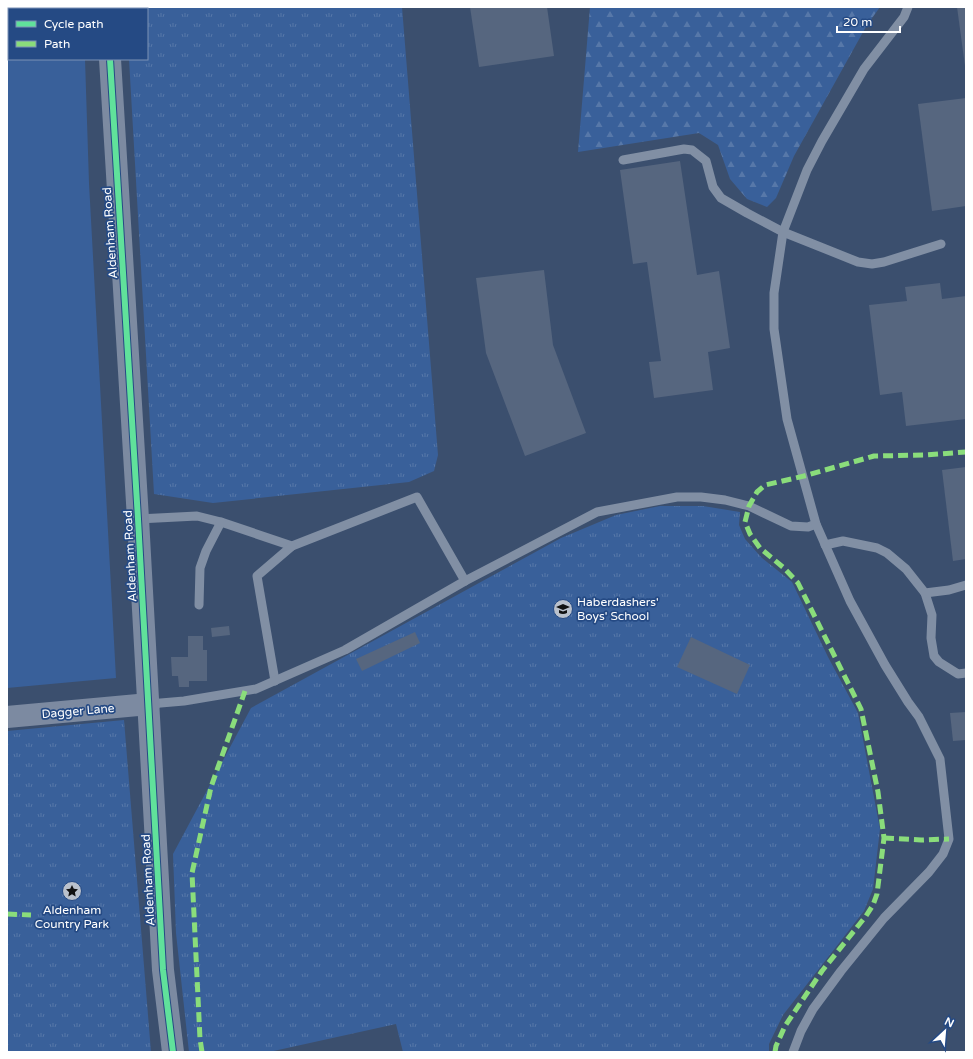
<svg xmlns="http://www.w3.org/2000/svg" width="973" height="1059" font-family="'Varela Round',sans-serif">
  <style>
    .green { fill: #39609a }
    .forest { fill: url(#forest-firs) }
    .park { fill: url(#park-tufts) }
    .building { fill: #56667f }
    .lines { fill: none; stroke-linecap: round; stroke-linejoin: round }
    .lane { stroke: #818fa4; stroke-width: 9 }
    .secondary { stroke: #7c8aa1; stroke-width: 22 }
    .quiet { stroke: #8add7b; stroke-width: 5; stroke-dasharray: 10 5; stroke-linecap: butt }
    .cycleway-casing { stroke: #254a84; stroke-width: 8 }
    .cycleway { stroke: #60e19b; stroke-width: 6 }
    .labels { text-anchor: middle; stroke-width: 3.5; stroke-linejoin: round; paint-order: stroke }
    .street-label { font-size: 12px; fill: #fff; stroke: #254a84 }
    .poi-label { font-size: 12px; fill: #fff; stroke: #254a84; text-anchor: start }
  </style>
  <defs>
    <pattern id="forest-firs" width="22" height="20" patternUnits="userSpaceOnUse"><rect width="22" height="20" fill="#39609a"/><path d="M5 1l3.5 6h-7zM16 11l3.5 6h-7z" fill="#5778a9"/></pattern>
    <pattern id="park-tufts" width="24" height="20" patternUnits="userSpaceOnUse"><rect width="24" height="20" fill="#39609a"/><path d="M3 7l-1-3M5 7V3M7 7l1-3M15 17l-1-3M17 17v-4M19 17l1-3" fill="none" stroke="#5778a9"/></pattern>
  </defs>
  <rect width="100%" height="100%" fill="#3b4f6e"/>
  <!-- green -->
  <path class="green" d="M7,7H84V9H9V59H85L89,183L116,678L7,688Z"/>
  <!-- forest -->
  <path class="forest" d="M590,7H880L867,25L794,156L776,198L767,207L747,199L730,179L718,145L699,133L578,152Z"/>
  <!-- park -->
  <g class="park">
    <path d="M126,7H402L438,455L434,471L409,482L213,503L154,494L129,59H147V9H126Z"/>
    <path d="M660,506H703L740,512L739,525L745,539L762,558L792,582L828,657L858,713L880,829L873,889L864,911L783,1015L769,1044V1052H403L396,1024L269,1052H189L176,933L173,854L251,708L561,538L616,515Z"/>
    <path d="M124,720L151,1052H7V731Z"/>
  </g>
  <!-- building -->
  <g class="building">
    <path d="M470,7H547L554,56L479,67Z"/>
    <path d="M957,7H966V66H965Z"/>
    <path d="M966,98V206L932,211L918,104Z"/>
    <path d="M680,161L697,275L719,271L730,348L708,352L713,390L654,398L649,362L661,361L647,262L633,264L620,170Z"/>
    <path d="M544,270L553,345L586,433L525,456L486,353L476,278Z"/>
    <path d="M940,283L942,299L966,296V419L906,426L902,392L880,395L869,305L907,301L905,287Z"/>
    <path d="M966,467V559L953,561L942,470Z"/>
    <path d="M229,626L230,635L212,637L211,628Z"/>
    <path d="M415,632L420,643L362,671L356,659Z"/>
    <path d="M188,636H203V650H207V681H189V687H179L178,676H172L171,657H188Z"/>
    <path d="M691,637L750,665L737,694L677,667Z"/>
    <path d="M966,712V740L953,741L950,713Z"/>
  </g>
  <g class="lines">
    <!-- lane -->
    <g class="lane">
      <path d="M623,160L684,149L692,150L706,161L713,187L721,198L747,213L783,232L858,262L872,264L884,262L941,244"/>
      <path d="M138,519L197,516L221,522L292,546L417,497L465,581"/>
      <path d="M825,545L843,541L877,548L887,553L906,569L925,593L932,615L931,638L934,656L939,662L958,674L966,673"/>
      <path d="M925,593L949,590L966,585"/>
      <path d="M199,605L200,568L206,551L221,522"/>
      <path d="M275,681L257,576L292,546"/>
      <path d="M149,704L184,701L256,689L345,650L465,581L597,512L677,497H701L725,500L749,506L791,526L808,527L816,524"/>
      <path d="M793,1052L801,1031L813,1009L841,971L884,918L929,872L943,854L949,839L940,759L919,717L908,702L885,665L850,601L816,524L787,419L774,329V293L783,232L807,170L822,141L864,69L904,17L908,7"/>
    </g>
    <!-- secondary -->
    <g class="secondary">
      <path d="M107,7V9"/>
      <path d="M110,59L138,519L163,970L173,1052"/>
      <path d="M7,717L149,704"/>
    </g>
    <!-- quiet -->
    <g class="quiet">
      <path d="M884,838L921,840L949,839"/>
      <path d="M7,914L31,915"/>
      <path d="M202,1052L200,1039L192,873L211,787L245,691"/>
      <path d="M775,1052L776,1046L785,1026L822,971L866,916L873,905L877,894L884,838L878,792L861,709L798,583L784,568L760,548L750,534L745,522L749,506L757,492L765,485L804,476L874,456L925,455L966,452"/>
    </g>
    <!-- cycleway casing -->
    <g class="cycleway-casing">
      <path id="cycleway" d="M110,59L138,519L163,970L173,1052"/>
    </g>
    <!-- cycleway -->
    <use href="#cycleway" class="cycleway"/>
  </g>
  <!-- icons -->
  <defs>
    <g id="school-disc" transform="scale(1)"><circle r="9.5" fill="#bac1cc" stroke="#254a84"/><path d="M0-5L7-2L0 1L-7-2ZM-4 1L0 2.5L4 1V4Q0 6-4 4Z" fill="#111"/></g>
    <g id="sight-disc" transform="scale(1)"><circle r="9.5" fill="#bac1cc" stroke="#254a84"/><path d="M0-6L1.8-2.2L6-1.7L2.9 1.2L3.7 5.4L0 3.3L-3.7 5.4L-2.9 1.2L-6-1.7L-1.8-2.2Z" fill="#111"/></g>
  </defs>
  <g fill-rule="evenodd">
    <use href="#school-disc" x="563" y="609"/>
    <use href="#sight-disc" x="72" y="891"/>
  </g>
  <g class="labels">
    <!-- street labels -->
    <g class="street-label">
      <text transform="translate(110 233) rotate(-94)" y="4">Aldenham Road</text>
      <text transform="translate(130 556) rotate(-93)" y="4">Aldenham Road</text>
      <text transform="translate(78 711) rotate(-5)" y="4">Dagger Lane</text>
      <text transform="translate(148 880) rotate(-93)" y="4">Aldenham Road</text>
    </g>
    <!-- poi labels -->
    <g class="poi-label">
      <text x="577" y="606">Haberdashers'<tspan x="577" dy="14">Boys' School</tspan></text>
      <text x="72" y="914" text-anchor="middle">Aldenham<tspan x="72" dy="14">Country Park</tspan></text>
    </g>
  </g>
  <!-- border -->
  <rect width="973" height="1059" fill="none" stroke="#ffffff" stroke-width="16"/>
  <!-- legend -->
  <rect x="8" y="8" width="140" height="52" fill="#254a84" stroke="#7c92b5"/>
  <rect x="16" y="21" width="20" height="6" fill="#60e19b" stroke="#7c92b5"/>
  <text x="44" y="28" font-size="12" fill="#ffffff">Cycle path</text>
  <rect x="16" y="41" width="20" height="6" fill="#8add7b" stroke="#7c92b5"/>
  <text x="44" y="48" font-size="12" fill="#ffffff">Path</text>
  <!-- north arrow -->
  <g transform="translate(945 1031) rotate(26)" stroke="#254a84" stroke-width="3" paint-order="stroke">
  <path d="M0-3L7 15L0 10L-7 15Z" fill="#ffffff"/>
  <text y="-6" font-size="11" font-weight="bold" text-anchor="middle" fill="#ffffff">N</text>
  </g>
  <!-- scale -->
  <path d="M837 26v6h63v-6" fill="none" stroke="#ffffff" stroke-width="2"/>
  <text x="843" y="26" font-size="12" fill="#ffffff" stroke="#254a84" stroke-width="3" paint-order="stroke">20 m</text>
</svg>
